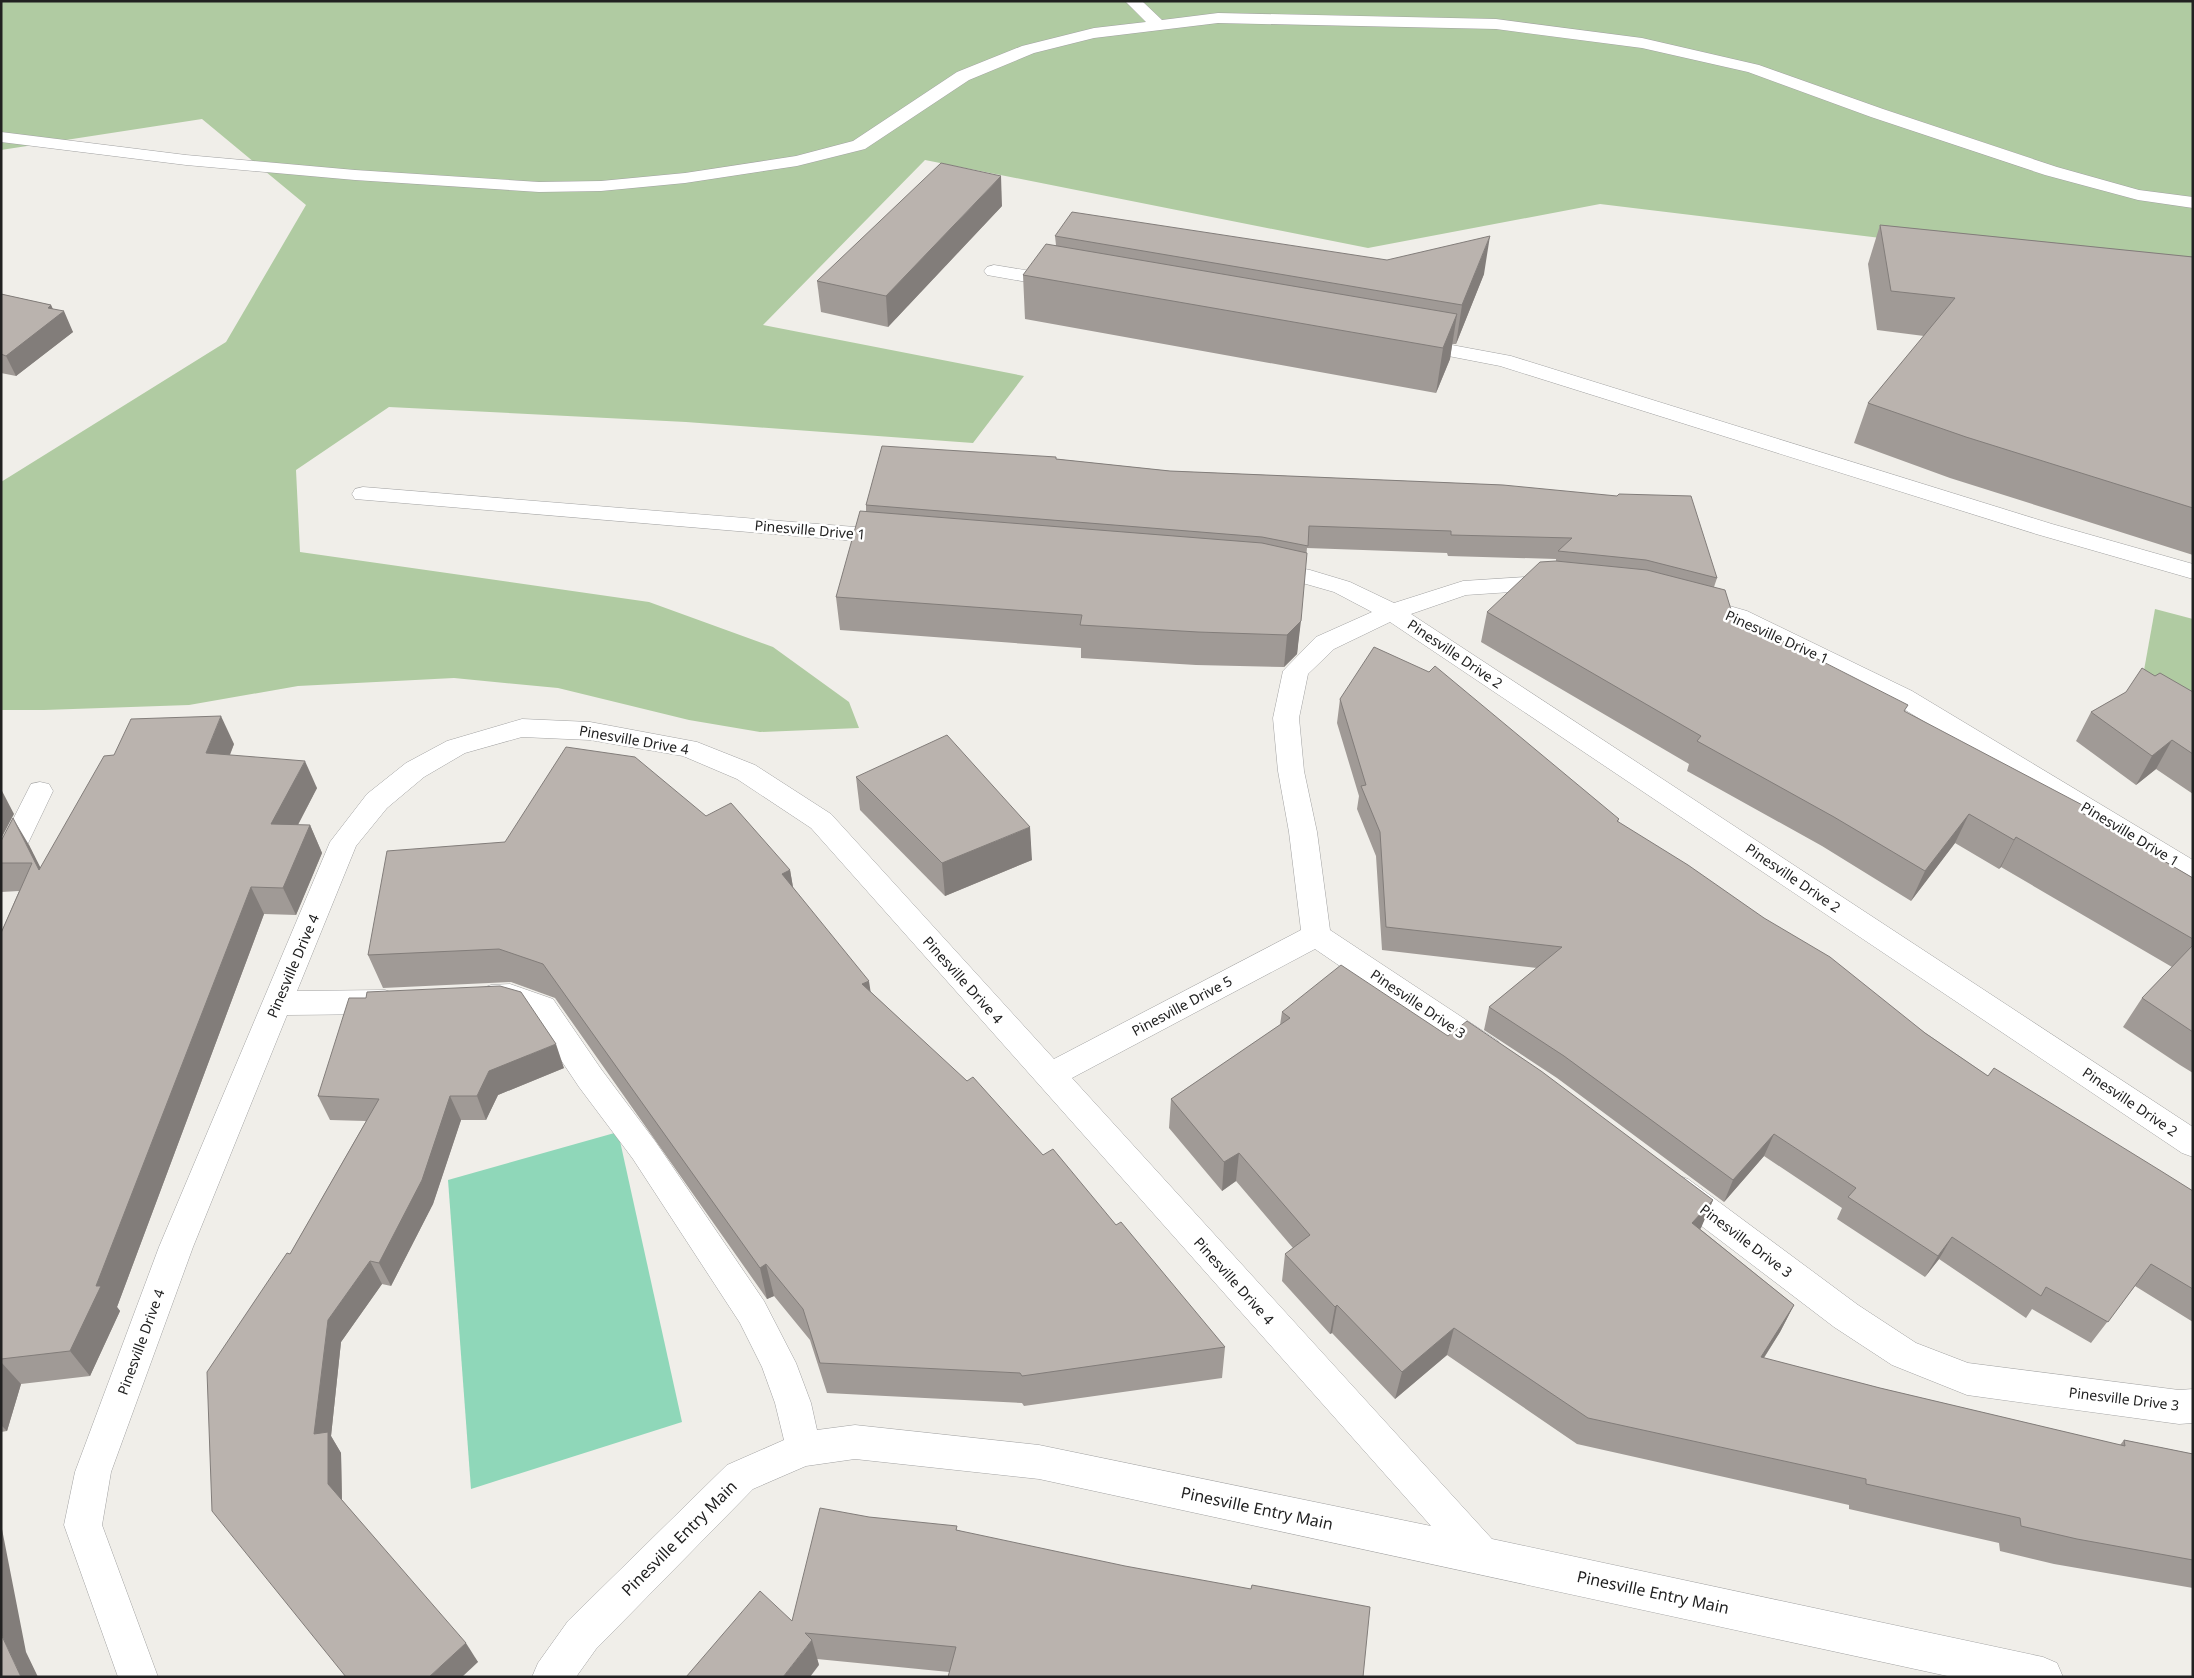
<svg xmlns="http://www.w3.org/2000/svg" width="2194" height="1678" font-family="'Noto Sans',sans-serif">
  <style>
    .forest { fill: #b0cba2 }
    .pitch { fill: #8fd7b9 }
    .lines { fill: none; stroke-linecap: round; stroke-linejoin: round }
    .minor-casing { stroke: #a2a2a2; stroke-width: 1 }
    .minor { fill: #fff; fill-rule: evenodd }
    .wall { fill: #a09a96 }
    .shaded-wall { fill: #827d7a }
    .building { fill: #bab3ae; stroke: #827d7a }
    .labels { text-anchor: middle; stroke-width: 5; stroke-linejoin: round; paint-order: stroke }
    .street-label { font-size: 14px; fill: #212121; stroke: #fff }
    .near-street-label { font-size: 16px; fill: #212121; stroke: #fff }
  </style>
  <rect width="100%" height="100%" fill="#f0eee9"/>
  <!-- forest -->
  <g class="forest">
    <path d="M1,1H2193V276L1600,204L1368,248L925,160L763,325L1024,376L973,443L686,422L389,407L296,470L300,552L649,602L773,647L849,702L859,728L760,732L689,720L558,688L454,678L298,686L189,705L44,710H1V482L226,342L306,205L202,119L1,150Z"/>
    <path d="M2155,609L2193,619V720L2141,687Z"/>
  </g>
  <!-- pitch -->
  <path class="pitch" d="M618,1132L682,1422L471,1489L448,1180Z"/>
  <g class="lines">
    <!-- minor casing -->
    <g class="minor-casing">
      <g id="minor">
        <path d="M1125,1H1142L1162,20L1218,13L1496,19L1642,38L1759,65L1883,109L2057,167L2139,190L2193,197V208L2138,200L2045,175L1871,117L1748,72L1642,48L1496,29L1218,23L1094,38L1034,53L969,80L865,149L797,166L685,183L601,191L539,192L355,180L186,165L1,142V132L186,155L355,170L539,182L601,181L685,173L796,156L853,141L957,72L1022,46L1094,28L1146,22Z"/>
        <path d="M994,265L1061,276L1068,278L1071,282L1068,286L1061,288L987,275L984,271L987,267Z"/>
        <path d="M1414,338L1511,356L2052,524L2193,564V579L2036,534L1500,366L1407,348L1404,344L1407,340Z"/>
        <path d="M363,487L892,530L900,532L904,537L900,542L892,544L355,499L352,494L355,489Z"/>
        <path d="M1268,562L1310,570L1350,582L1394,603L1463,581L1555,575L1563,577L1567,582L1563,587L1555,589L1466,595L1411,614L2193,1127V1157L2182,1153L1390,622L1334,649L1308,674L1299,718L1304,771L1317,832L1330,930L1498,1041L1502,1050L1498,1059L1487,1062L1476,1059L1315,949L1072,1078L1492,1539L2043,1657L2057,1663L2063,1677H1952L1039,1479L855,1459L806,1466L753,1489L596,1649L576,1677H532L538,1663L568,1621L727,1465L784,1440L775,1403L762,1367L740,1323L633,1159L579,1087L531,1015L509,1008L491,1009L480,1005L476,997L480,989L491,985L510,984L553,999L601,1069L655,1141L764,1301L796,1363L811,1403L817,1430L855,1425L1039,1445L1431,1526L811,828L737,779L683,756L590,740L522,737L465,753L424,777L387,808L356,846L297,991L385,990L396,994L400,1002L396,1010L385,1014L287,1015L193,1247L111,1472L102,1525L158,1677H118L64,1525L75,1472L159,1247L330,842L367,794L406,763L447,741L522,719L590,722L697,742L755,765L831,814L1054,1059L1301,930L1289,832L1278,771L1273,718L1283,671L1316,637L1372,612L1334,592L1306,584L1260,574L1256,569L1260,564Z"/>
        <path d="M1698,597L1747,611L1912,691L2193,860V883L2183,880L1894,703L1729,621L1689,610L1686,605L1689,600Z"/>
        <path d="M40,782L49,784L53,791L11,879L1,882V843L31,784Z"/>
        <path d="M1677,1175L1688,1179L1858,1305L1916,1343L1968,1363L2179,1390L2193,1389V1423L2179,1424L1967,1395L1892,1365L1834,1327L1666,1199L1661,1189L1666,1179Z"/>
      </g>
    </g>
    <!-- minor -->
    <use href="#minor" class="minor"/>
  </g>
  <!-- wall -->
  <g class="wall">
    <path d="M1002,206L888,327L821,312L817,281Z"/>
    <path d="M1880,225L2193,257V555L1950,478L1854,443L1868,403L1924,336L1877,330L1868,264Z"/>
    <path d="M1055,236L1484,274L1456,344H1452L1450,359L1436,393L1025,319L1023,275L1056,245Z"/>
    <path d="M1,294L51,305L53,309L73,332L16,376L1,373Z"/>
    <path d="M1056,457V459L1170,471L1503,485L1717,578L1714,587L1733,616L1905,712L2085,814L2193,878V1073L2180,1065L2123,1027L2142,998L2172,967L2001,867L1999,869L1955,843L1911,901L1822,846L1687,771L1689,764L1481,642L1487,612L1556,561V559L1448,556L1447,553L1307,548L1297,654L1284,667L1196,665L1081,658V648L840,630L836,597L866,511V505Z"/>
    <path d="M2155,676L2193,692V794L2156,769L2136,785L2076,741L2091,712Z"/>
    <path d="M1340,699L1619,819L1618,822L1988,1076L2193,1191V1322L2135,1286L2091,1343L2032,1309L2026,1318L1939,1259L1925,1277L1837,1219L1842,1208L1764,1156L1724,1202L1557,1078L1484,1030L1489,1007L1537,968L1382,950L1376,856L1357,809L1359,796L1337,723Z"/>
    <path d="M234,744L230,755L317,788L298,825H310L322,853L296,915L264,914L117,1307L120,1311L90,1376L21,1384L7,1431L1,1432V933L19,891L1,892V841L29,845L40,868Z"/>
    <path d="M856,777L1032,860L945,896L860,810Z"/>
    <path d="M706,816L790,870L793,888L871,992L1043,1155L1116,1225L1225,1347L1222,1378L1024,1406L1022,1403L827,1393L810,1340L774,1296L767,1299L555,998L511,982L383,988L368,955L505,842Z"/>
    <path d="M366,998L564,1068L498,1095L486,1120H461L433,1204L391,1286L382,1284L341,1342L331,1436L341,1453L342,1500L478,1662L346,1677L290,1254L366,1121L330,1120L318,1096Z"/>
    <path d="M1282,1012L1448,1036L1713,1200L1700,1229L1794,1305L1780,1332L1764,1358L1880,1388L2120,1445L2124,1440L2193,1454V1588L2054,1564L2000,1551L1999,1543L1849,1509V1505L1577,1444L1447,1355L1395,1399L1332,1333L1330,1334L1282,1281L1285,1254L1293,1248L1236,1181L1222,1191L1169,1128L1171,1099L1280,1025Z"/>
    <path d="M869,1517L958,1530L1363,1677L949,1672L817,1659L819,1665L792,1621Z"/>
  </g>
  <!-- shaded-wall -->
  <g class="shaded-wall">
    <path d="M1001,176L1002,206L888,327L886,296Z"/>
    <path d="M1490,236L1484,274L1456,344L1462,305Z"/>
    <path d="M51,305L56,317L64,311L73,332L16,376L6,356Z"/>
    <path d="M1457,314L1450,359L1436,393L1443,348Z"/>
    <path d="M1301,621L1297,654L1284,667L1287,635Z"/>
    <path d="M221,716L234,744L219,781L206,753Z"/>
    <path d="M2172,740L2156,769L2136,785L2152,756Z"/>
    <path d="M305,761L317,788L284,851L271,824Z"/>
    <path d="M1,789L14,814L1,839Z"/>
    <path d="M1969,814L1955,843L1911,901L1925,871Z"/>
    <path d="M13,818L29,845L56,898L39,870Z"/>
    <path d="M310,825L322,853L296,915L283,888Z"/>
    <path d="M1030,827L1032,860L945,896L942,863Z"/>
    <path d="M2016,837L2001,867L1999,869L2014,840Z"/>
    <path d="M790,870L796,904L782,874Z"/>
    <path d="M251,887L264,914L117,1307L120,1311L90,1376L70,1351L96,1286Z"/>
    <path d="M869,981L874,1014L862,984Z"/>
    <path d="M556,1044L564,1068L498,1095L486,1120L477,1096L489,1071Z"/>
    <path d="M450,1096L461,1120L433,1204L391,1286L379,1263Z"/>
    <path d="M1774,1134L1764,1156L1724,1202L1733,1180Z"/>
    <path d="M1239,1153L1236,1181L1222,1191L1224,1162Z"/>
    <path d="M1713,1200L1701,1228L1681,1251L1692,1223Z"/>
    <path d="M1952,1237L1939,1259L1925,1277L1938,1256Z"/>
    <path d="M370,1261L382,1284L341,1342L331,1436L341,1453L342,1505L328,1484L314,1434L328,1320Z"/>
    <path d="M766,1264L774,1296L767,1299L760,1268Z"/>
    <path d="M1337,1305L1332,1333L1330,1334L1335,1307Z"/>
    <path d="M1794,1305L1780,1332L1747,1384L1761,1357Z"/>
    <path d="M1454,1328L1447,1355L1395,1399L1402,1372Z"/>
    <path d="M1,1362L21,1384L7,1431L1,1425Z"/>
    <path d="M1,1524L26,1652L38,1677H21L1,1634Z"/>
    <path d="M812,1640L819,1665L810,1677H783Z"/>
    <path d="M466,1643L478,1662L462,1677H429Z"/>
  </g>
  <!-- building -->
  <g class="building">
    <path d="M941,163L1001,176L886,296L817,281Z"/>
    <path d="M1072,212L1387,260L1490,236L1462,305L1055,236Z"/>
    <path d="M1880,225L2193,257V508L1966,437L1868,403L1955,298L1891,291Z"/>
    <path d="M1046,244L1457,314L1443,348L1023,275Z"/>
    <path d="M1,294L51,305L48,308L64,311L6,356L1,354Z"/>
    <path d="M882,446L1056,457V459L1170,471L1503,485L1617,496L1619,494L1691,496L1717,578L1646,560L1558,551L1572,538L1451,535V531L1309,526L1308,546L1262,537L866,505Z"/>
    <path d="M860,511L1262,543L1307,553L1301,621L1287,635L1198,632L1080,625L1082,615L836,597Z"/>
    <path d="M1556,561L1647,570L1725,590L1733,616L1908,705L1904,711L2088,808L2082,813L2193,878V939L2016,837L2014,840L1969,814L1925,871L1834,817L1697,741L1701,736L1487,612L1540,562Z"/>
    <path d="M1374,647L1429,672L1435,666L1619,819L1617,821L1688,865L1764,918L1830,957L1925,1033L1988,1076L1994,1068L2161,1171L2193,1191V1289L2151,1264L2108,1322L2046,1287L2041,1296L1952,1237L1938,1256L1848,1197L1856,1188L1774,1134L1733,1180L1564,1056L1489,1007L1562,947L1386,927L1380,832L1361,786L1366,785L1340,699Z"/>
    <path d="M2142,668L2155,676L2160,673L2193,692V754L2172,740L2152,756L2091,712L2126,692Z"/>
    <path d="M221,716L206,753L305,761L271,824L310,825L283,888L251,887L96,1286H101L70,1351L1,1359V933L32,863H1V841L13,818L39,870L104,756L114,755L131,719Z"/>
    <path d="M947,735L1030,827L942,863L856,777Z"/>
    <path d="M566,747L635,757L706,816L731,803L790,870L782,874L869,981L862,984L967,1081L973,1077L1043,1155L1053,1149L1116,1225L1121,1222L1225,1347L1022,1376L1020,1373L820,1363L803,1309L766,1264L760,1268L543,964L499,949L368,955L387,851L505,842Z"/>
    <path d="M2193,945V1032L2142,998Z"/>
    <path d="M1341,965L1448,1036L1467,1021L1541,1071L1713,1200L1692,1223L1794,1305L1761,1357L1880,1388L2125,1446L2124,1440L2193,1454V1560L2077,1539L2021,1526L2020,1518L1866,1484V1479L1588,1418L1454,1328L1402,1372L1337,1305L1335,1307L1285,1254L1310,1235L1239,1153L1224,1162L1171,1099L1290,1018L1282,1012Z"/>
    <path d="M500,986L521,992L556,1044L489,1071L477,1096H450L422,1180L379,1263L370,1261L328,1320L314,1434L328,1432V1484L466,1643L429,1677H346L212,1511L207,1372L287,1253L290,1254L379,1099L318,1096L349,998H366L367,992Z"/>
    <path d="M820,1508L869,1517L957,1526L956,1530L1125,1566L1251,1589L1252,1585L1370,1607L1363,1677H948L956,1647L805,1633L812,1640L783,1677H686L760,1591L792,1621Z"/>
    <path d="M1,1634L21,1677H1Z"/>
  </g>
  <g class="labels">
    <!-- street labels -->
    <g class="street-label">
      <text transform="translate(810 530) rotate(5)" y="5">Pinesville Drive 1</text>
      <text transform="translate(1777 637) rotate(24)" y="5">Pinesville Drive 1</text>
      <text transform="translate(1455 654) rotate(34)" y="5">Pinesville Drive 2</text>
      <text transform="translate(634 740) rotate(10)" y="5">Pinesville Drive 4</text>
      <text transform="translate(2130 834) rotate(31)" y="5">Pinesville Drive 1</text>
      <text transform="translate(1793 878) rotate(34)" y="5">Pinesville Drive 2</text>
      <text transform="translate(293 966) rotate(-67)" y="5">Pinesville Drive 4</text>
      <text transform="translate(963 980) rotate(48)" y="5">Pinesville Drive 4</text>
      <text transform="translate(1418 1004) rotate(34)" y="5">Pinesville Drive 3</text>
      <text transform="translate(1182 1006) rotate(-28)" y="5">Pinesville Drive 5</text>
      <text transform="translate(2130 1102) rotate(34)" y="5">Pinesville Drive 2</text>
      <text transform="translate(1746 1241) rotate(37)" y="5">Pinesville Drive 3</text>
      <text transform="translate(1234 1281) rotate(48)" y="5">Pinesville Drive 4</text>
      <text transform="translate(141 1342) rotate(-70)" y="5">Pinesville Drive 4</text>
      <text transform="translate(2124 1399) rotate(7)" y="5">Pinesville Drive 3</text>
    </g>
    <!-- near-street labels -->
    <g class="near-street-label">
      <text transform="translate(1257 1508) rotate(12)" y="6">Pinesville Entry Main</text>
      <text transform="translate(679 1538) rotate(-45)" y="6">Pinesville Entry Main</text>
      <text transform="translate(1653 1592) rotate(12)" y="6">Pinesville Entry Main</text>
    </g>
  </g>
  <!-- border -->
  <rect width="2194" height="1678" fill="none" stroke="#212121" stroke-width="5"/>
</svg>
